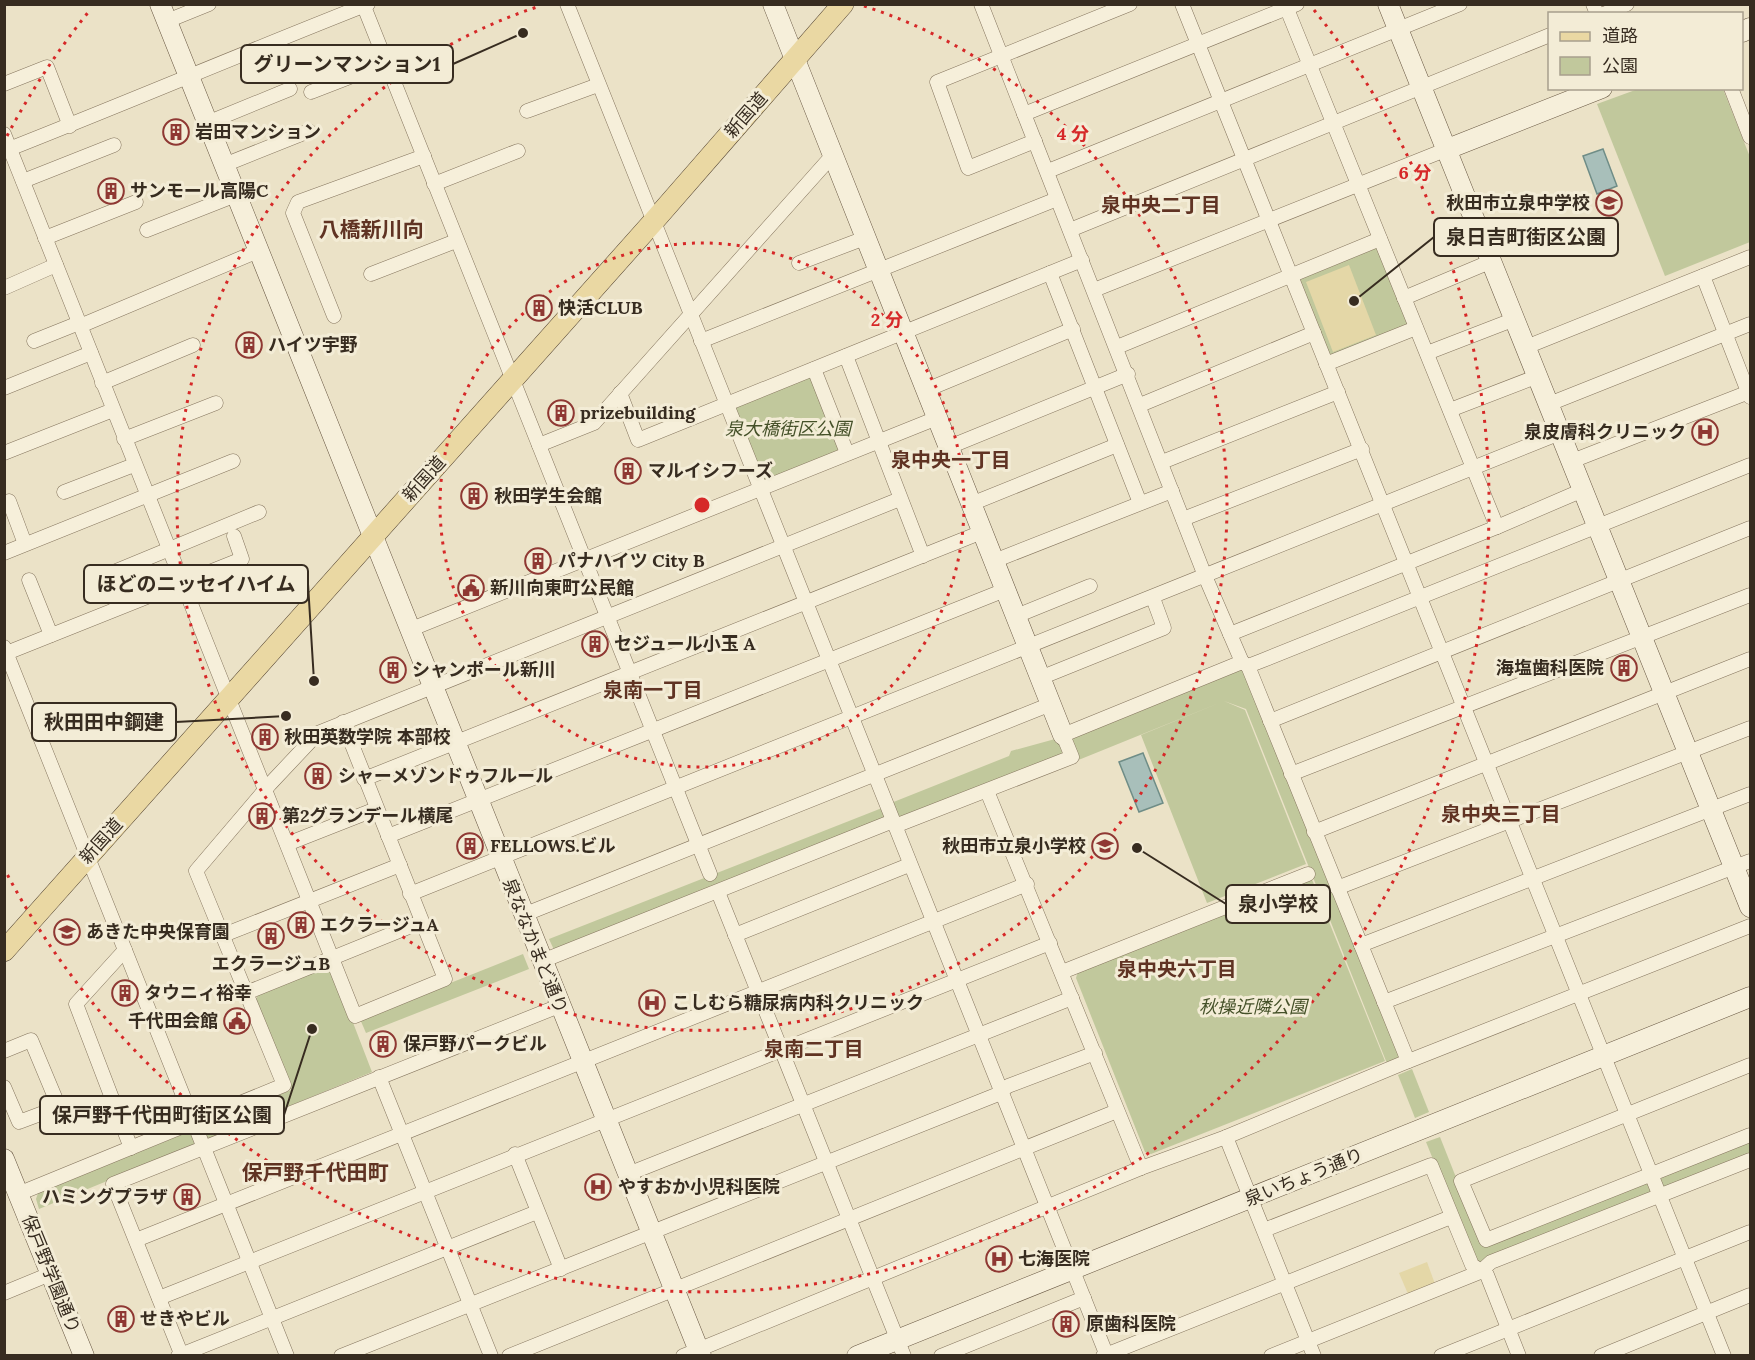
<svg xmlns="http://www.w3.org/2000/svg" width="1755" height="1360" font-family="Lora,'Noto Sans JP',serif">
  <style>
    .green { fill: #c1c89c }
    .sand { fill: #e4d7a7 }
    .water { fill: #a8bfba; stroke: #6f8d87; stroke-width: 1.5 }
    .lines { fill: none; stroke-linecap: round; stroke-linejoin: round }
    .street-casing { stroke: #85755e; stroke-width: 15 }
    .secondary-casing { stroke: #675641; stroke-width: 21 }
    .primary-casing { stroke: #534332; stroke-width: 22 }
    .street { stroke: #f6efda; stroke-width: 14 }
    .secondary { stroke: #f6efda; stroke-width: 20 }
    .primary { stroke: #ead8a3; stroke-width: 21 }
    .ring { fill: none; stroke: #d62828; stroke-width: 3; stroke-dasharray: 3 6 }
    .labels { text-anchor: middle; stroke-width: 6; stroke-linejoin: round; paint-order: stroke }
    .street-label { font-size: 18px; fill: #372c20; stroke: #f3ecd6 }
    .poi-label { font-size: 18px; font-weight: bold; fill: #372c20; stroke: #f3ecd6; text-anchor: start }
    .park-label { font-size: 18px; font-style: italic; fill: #455129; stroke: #f3ecd6 }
    .neighbourhood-label { font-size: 20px; font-weight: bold; fill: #603323; stroke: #f3ecd6 }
    .quarter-label { font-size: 21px; font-weight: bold; fill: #603323; stroke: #f3ecd6 }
    .centre { fill: #d62828; stroke: #f3ecd6; stroke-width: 3 }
    .ring-label { font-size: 18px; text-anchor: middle; font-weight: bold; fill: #d62828; stroke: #f3ecd6; stroke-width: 6; stroke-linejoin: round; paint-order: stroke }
    .leader { fill: none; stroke: #372c20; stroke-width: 2 }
    .callout-dot { fill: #372c20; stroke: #f3ecd6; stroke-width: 2 }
    .callout { fill: #f3ecd6; stroke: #372c20; stroke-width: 2 }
    .callout-label { font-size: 20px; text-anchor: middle; font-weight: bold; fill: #372c20 }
  </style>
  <rect width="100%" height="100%" fill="#ebe2c7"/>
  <!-- green -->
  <g class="green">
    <path d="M1638,89H1723L1750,157V242L1665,276L1597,104Z"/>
    <path d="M1379,247L1409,323L1407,327L1334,357L1328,355L1298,280Z"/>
    <path d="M809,375L813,377L841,449L839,453L762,481L734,409L735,404Z"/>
    <path d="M1245,667L1403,1059L1388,1066L1246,709L1224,701L1245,710L1306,864L1207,903L1141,735L1224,701L1076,761L897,818L891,803L1009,756L1011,751L1066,736Z"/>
    <path d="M882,808L887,821L555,952L549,939Z"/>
    <path d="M1311,877L1385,1061L1151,1154L1145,1152L1076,978L1078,971Z"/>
    <path d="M523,954L529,969L366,1033L360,1019Z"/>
    <path d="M328,966L332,968L372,1072L39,1209L36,1199L38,1193L291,1090L256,1000L258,994Z"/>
    <path d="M1412,1069L1429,1112L1415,1118L1398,1075Z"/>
    <path d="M1440,1137L1482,1243L1750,1140V1156L1482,1264L1475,1263L1426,1142Z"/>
  </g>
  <!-- sand -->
  <g class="sand">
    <path d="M1349,265L1376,335L1333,352L1306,282Z"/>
    <path d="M1427,1262L1435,1284L1408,1294L1399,1273Z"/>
  </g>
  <!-- water -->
  <g class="water">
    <path d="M1603,149L1617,186L1597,194L1583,156Z"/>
    <path d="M1143,753L1163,803L1139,812L1119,762Z"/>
  </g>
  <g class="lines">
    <!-- street casing -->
    <g class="street-casing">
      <g id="street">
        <path d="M363,4L710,874"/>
        <path d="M567,4L1107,1356"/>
        <path d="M981,4L1205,576L1242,662"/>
        <path d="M1182,4L1724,1356"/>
        <path d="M1285,4L1497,527"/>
        <path d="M1593,4L1597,14"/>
        <path d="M1604,14L1627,4"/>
        <path d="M167,21L209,4"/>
        <path d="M4,84L47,67L70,126"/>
        <path d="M1731,88L1750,137"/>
        <path d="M311,92L386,63"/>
        <path d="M527,111L598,85"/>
        <path d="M1024,114L1297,4"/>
        <path d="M207,123L290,89"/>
        <path d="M4,134L355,1016L445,979L343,722"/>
        <path d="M1035,141L968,168L937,82L1130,4"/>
        <path d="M4,151C126,103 246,52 368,4"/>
        <path d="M224,165L309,131"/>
        <path d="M1048,171L1460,4"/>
        <path d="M23,181L114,145"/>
        <path d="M434,184L518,151"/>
        <path d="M147,230L236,195"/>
        <path d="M1070,230L1550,35"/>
        <path d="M45,238L136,202"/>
        <path d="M799,263L865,238"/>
        <path d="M1050,273L1140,503"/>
        <path d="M371,274L456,241"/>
        <path d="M1703,276L1750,397"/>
        <path d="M4,288L56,265"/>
        <path d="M1094,290L1445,150"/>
        <path d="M1404,298L1492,261"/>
        <path d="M334,316L293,213L298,202L424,156"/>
        <path d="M80,326L258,251"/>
        <path d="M34,341L79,323"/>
        <path d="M701,341L1057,199"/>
        <path d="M1117,347L1380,239"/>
        <path d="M1526,347L1750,257"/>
        <path d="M1427,353L1515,319"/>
        <path d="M846,356L923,556"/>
        <path d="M1326,364L1416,328"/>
        <path d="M814,369L847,453"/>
        <path d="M102,383L193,345"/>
        <path d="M4,388L91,353"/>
        <path d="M926,390L1073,329"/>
        <path d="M620,393L638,440L1082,260"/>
        <path d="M1549,404L1750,324"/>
        <path d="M1140,405L1314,333"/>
        <path d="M1450,410L1538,376"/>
        <path d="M124,439L216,403"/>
        <path d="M539,445L594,423L832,156"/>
        <path d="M949,447L1128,374"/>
        <path d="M4,453L113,410"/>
        <path d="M1572,461L1749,392"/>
        <path d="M1162,462L1338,392"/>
        <path d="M64,492L134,465"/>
        <path d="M9,501L25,544"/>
        <path d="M971,504L1117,445"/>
        <path d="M1183,519L1362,449"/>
        <path d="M4,553L233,461"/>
        <path d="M994,561L1172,491"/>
        <path d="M29,580L51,635"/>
        <path d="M118,607L108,581L109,574L259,512"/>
        <path d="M1016,616L1090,586"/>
        <path d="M409,630L937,418"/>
        <path d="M1230,634L1497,527L1583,490"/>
        <path d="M4,647L287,1356"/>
        <path d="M4,654L242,559L234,536"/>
        <path d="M1248,666L1408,1061"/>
        <path d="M1040,678L1164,628L1153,598"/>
        <path d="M1270,721L1750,528"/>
        <path d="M1291,774L1750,595"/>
        <path d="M364,779L982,532"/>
        <path d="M987,791L1141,1168"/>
        <path d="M895,826L1072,757L1063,735L1242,662L1248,666L1261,661L1750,465"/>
        <path d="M1314,832L1750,659"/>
        <path d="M388,836L1005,590"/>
        <path d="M287,844L376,809"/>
        <path d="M1337,888L1750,728"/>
        <path d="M718,892L904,1356"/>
        <path d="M410,894L1560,433"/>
        <path d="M523,915L1051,704"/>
        <path d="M735,935L909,865"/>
        <path d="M221,936L400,865"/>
        <path d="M1361,945L1750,794"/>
        <path d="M125,950L76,1004L131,1148"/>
        <path d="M542,961L893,821"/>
        <path d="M1062,972L1308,874"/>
        <path d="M246,993L421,922"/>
        <path d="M1384,1002L1750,861"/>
        <path d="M4,1051L31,1040L59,1107L19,1122L4,1087"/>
        <path d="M1750,1065L1461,1181L1486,1240L1750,1135"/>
        <path d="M379,1077L491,1356"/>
        <path d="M1226,1137L1314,1356"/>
        <path d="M515,1154L561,1269"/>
        <path d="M628,1174L1072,998"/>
        <path d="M18,1194L284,1085L196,871L270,784L318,733L900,499"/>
        <path d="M1264,1230L1431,1165L1472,1265L1487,1275L1519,1356"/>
        <path d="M136,1240L1027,884"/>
        <path d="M4,1293L50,1274"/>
        <path d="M159,1298L1050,943"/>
        <path d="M178,1356L537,1212"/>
        <path d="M182,1356L113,1184L559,1006"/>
        <path d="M341,1356L996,1095L1008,1086L1095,1053"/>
        <path d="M509,1356L1117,1111"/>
        <path d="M683,1356L1141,1168L1226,1137L1401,1064L1750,926"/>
        <path d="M941,1356L1084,1298"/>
        <path d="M1103,1356L1451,1217"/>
        <path d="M1271,1356L1480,1272L1491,1262L1750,1160"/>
        <path d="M1441,1356L1750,1232"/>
        <path d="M1601,1356L1750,1295"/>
      </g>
    </g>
    <!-- secondary casing -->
    <g class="secondary-casing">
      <g id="secondary">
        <path d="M160,4L701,1356"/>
        <path d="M773,4L1063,735"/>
        <path d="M1388,4L1750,907"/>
        <path d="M1742,32L1750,28"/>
        <path d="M1445,150L1602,88"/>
        <path d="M4,1159L84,1356"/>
        <path d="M857,1356L1750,997"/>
      </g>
    </g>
    <!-- primary casing -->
    <g class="primary-casing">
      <path id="primary" d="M4,951L653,222L843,4"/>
    </g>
    <!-- street -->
    <use href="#street" class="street"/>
    <!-- secondary -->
    <use href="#secondary" class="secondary"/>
    <!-- primary -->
    <use href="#primary" class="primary"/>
  </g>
  <!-- distance rings -->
  <g class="ring">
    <circle cx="702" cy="505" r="262"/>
    <path d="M864 6A525 525 0 1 1 540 6"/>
    <path d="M7 136A787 787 0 0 1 90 10M1314 10A787 787 0 1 1 7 874"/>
  </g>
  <!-- icons -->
  <defs>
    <g id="building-ring" transform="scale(1.35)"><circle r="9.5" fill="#f3ecd6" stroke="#8f3833" stroke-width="1.5"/><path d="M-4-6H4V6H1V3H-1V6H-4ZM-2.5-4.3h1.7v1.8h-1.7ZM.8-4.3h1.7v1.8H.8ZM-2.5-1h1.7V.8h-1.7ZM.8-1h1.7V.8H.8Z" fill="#8f3833"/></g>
    <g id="school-ring" transform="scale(1.35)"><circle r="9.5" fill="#f3ecd6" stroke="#8f3833" stroke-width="1.5"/><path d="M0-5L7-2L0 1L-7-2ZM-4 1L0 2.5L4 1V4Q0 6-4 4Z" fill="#8f3833"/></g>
    <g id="hospital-ring" transform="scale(1.35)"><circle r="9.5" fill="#f3ecd6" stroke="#8f3833" stroke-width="1.5"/><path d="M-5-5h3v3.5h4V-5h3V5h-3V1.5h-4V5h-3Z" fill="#8f3833"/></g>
    <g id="civic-ring" transform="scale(1.35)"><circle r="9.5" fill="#f3ecd6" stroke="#8f3833" stroke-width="1.5"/><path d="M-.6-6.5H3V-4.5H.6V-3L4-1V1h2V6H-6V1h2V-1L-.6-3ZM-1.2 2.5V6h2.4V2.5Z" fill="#8f3833"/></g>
  </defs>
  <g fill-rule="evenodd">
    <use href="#building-ring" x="176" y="132"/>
    <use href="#building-ring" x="111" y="191"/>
    <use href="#school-ring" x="1609" y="203"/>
    <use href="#building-ring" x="539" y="308"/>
    <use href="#building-ring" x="249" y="345"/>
    <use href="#building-ring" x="561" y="413"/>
    <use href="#hospital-ring" x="1705" y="432"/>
    <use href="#building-ring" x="628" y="471"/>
    <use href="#building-ring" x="474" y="496"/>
    <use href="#building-ring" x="538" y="561"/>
    <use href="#civic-ring" x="471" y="588"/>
    <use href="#building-ring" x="595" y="644"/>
    <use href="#building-ring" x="1624" y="668"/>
    <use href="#building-ring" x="393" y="670"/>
    <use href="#building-ring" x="265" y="737"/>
    <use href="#building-ring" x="318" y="776"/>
    <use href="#building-ring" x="262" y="816"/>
    <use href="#building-ring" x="470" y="846"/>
    <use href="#school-ring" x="1105" y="846"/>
    <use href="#building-ring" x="301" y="925"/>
    <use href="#school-ring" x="67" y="932"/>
    <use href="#building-ring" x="271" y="936"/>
    <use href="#building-ring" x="125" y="993"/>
    <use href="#hospital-ring" x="652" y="1003"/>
    <use href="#civic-ring" x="237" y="1021"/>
    <use href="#building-ring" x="383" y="1044"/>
    <use href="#hospital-ring" x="598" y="1187"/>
    <use href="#building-ring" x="187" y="1197"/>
    <use href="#hospital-ring" x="999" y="1259"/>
    <use href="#building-ring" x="121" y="1319"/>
    <use href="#building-ring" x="1066" y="1324"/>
  </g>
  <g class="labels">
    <!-- street labels -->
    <g class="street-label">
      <text transform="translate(746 115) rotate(-49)" y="6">新国道</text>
      <text transform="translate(424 479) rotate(-48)" y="6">新国道</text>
      <text transform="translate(101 841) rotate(-48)" y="6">新国道</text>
      <text transform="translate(535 946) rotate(68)" y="6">泉ななかまど通り</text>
      <text transform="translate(1304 1177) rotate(-22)" y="6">泉いちょう通り</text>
      <text transform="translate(51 1274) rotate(68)" y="6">保戸野学園通り</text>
    </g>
    <!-- poi labels -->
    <g class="poi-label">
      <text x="195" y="138">岩田マンション</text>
      <text x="130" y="197">サンモール高陽C</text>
      <text x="1590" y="209" text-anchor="end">秋田市立泉中学校</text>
      <text x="558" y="314">快活CLUB</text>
      <text x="268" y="351">ハイツ宇野</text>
      <text x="580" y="419">prizebuilding</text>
      <text x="1686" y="438" text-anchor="end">泉皮膚科クリニック</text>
      <text x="648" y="477">マルイシフーズ</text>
      <text x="494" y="502">秋田学生会館</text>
      <text x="558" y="567">パナハイツ City B</text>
      <text x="490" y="594">新川向東町公民館</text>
      <text x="614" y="650">セジュール小玉 A</text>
      <text x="1604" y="674" text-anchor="end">海塩歯科医院</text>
      <text x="412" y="676">シャンポール新川</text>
      <text x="284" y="743">秋田英数学院 本部校</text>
      <text x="338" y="782">シャーメゾンドゥフルール</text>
      <text x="282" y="822">第2グランデール横尾</text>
      <text x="490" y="852">FELLOWS.ビル</text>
      <text x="1086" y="852" text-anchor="end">秋田市立泉小学校</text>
      <text x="320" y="931">エクラージュA</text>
      <text x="86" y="938">あきた中央保育園</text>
      <text x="271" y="970" text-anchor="middle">エクラージュB</text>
      <text x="144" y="999">タウニィ裕幸</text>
      <text x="672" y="1009">こしむら糖尿病内科クリニック</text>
      <text x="218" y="1027" text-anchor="end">千代田会館</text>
      <text x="403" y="1050">保戸野パークビル</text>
      <text x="618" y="1193">やすおか小児科医院</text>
      <text x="168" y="1203" text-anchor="end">ハミングプラザ</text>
      <text x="1018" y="1265">七海医院</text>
      <text x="140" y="1325">せきやビル</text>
      <text x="1086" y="1330">原歯科医院</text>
    </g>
    <!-- park labels -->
    <g class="park-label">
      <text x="788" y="435">泉大橋街区公園</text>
      <text x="1253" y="1013">秋操近隣公園</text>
    </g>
    <!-- neighbourhood labels -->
    <g class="neighbourhood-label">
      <text x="1161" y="212">泉中央二丁目</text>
      <text x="951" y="467">泉中央一丁目</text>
      <text x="653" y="697">泉南一丁目</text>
      <text x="1501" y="821">泉中央三丁目</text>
      <text x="1177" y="976">泉中央六丁目</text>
      <text x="814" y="1056">泉南二丁目</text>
    </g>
    <!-- quarter labels -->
    <g class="quarter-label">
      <text x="371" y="237">八橋新川向</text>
      <text x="315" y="1180">保戸野千代田町</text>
    </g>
  </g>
  <circle cx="702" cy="505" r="9" class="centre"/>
  <g class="ring-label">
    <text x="1073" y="140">4 分</text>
    <text x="1415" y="179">6 分</text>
    <text x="887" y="326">2 分</text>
  </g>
  <!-- callouts -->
  <path class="leader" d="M523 33L453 64M1354 301L1434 237M314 681L308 584M286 716L176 722M1137 848L1226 904M312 1029L284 1115"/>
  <g class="callout-dot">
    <circle cx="523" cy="33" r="6"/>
    <circle cx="1354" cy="301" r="6"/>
    <circle cx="314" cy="681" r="6"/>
    <circle cx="286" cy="716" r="6"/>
    <circle cx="1137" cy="848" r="6"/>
    <circle cx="312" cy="1029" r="6"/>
  </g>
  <g class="callout">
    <rect x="241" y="45" width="212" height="38" rx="6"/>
    <rect x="1434" y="218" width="184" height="38" rx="6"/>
    <rect x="84" y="565" width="224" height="38" rx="6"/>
    <rect x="32" y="703" width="144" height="38" rx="6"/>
    <rect x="1226" y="885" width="104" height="38" rx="6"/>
    <rect x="40" y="1096" width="244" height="38" rx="6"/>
  </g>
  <g class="callout-label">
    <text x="347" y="71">グリーンマンション1</text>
    <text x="1526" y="244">泉日吉町街区公園</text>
    <text x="196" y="591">ほどのニッセイハイム</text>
    <text x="104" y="729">秋田田中鋼建</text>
    <text x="1278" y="911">泉小学校</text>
    <text x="162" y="1122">保戸野千代田町街区公園</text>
  </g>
  <!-- border -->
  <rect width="1755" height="1360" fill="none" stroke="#372c20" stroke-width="12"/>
  <!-- legend -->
  <rect x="1548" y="12" width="195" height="78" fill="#f3ecd6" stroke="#a89f8d" stroke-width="1.5"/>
  <rect x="1560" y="32" width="30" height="9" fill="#ead8a3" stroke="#a89f8d" stroke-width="1.5"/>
  <text x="1602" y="42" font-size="18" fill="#372c20">道路</text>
  <rect x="1560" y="57" width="30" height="18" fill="#c1c89c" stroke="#a89f8d" stroke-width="1.5"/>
  <text x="1602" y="72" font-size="18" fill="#372c20">公園</text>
</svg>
